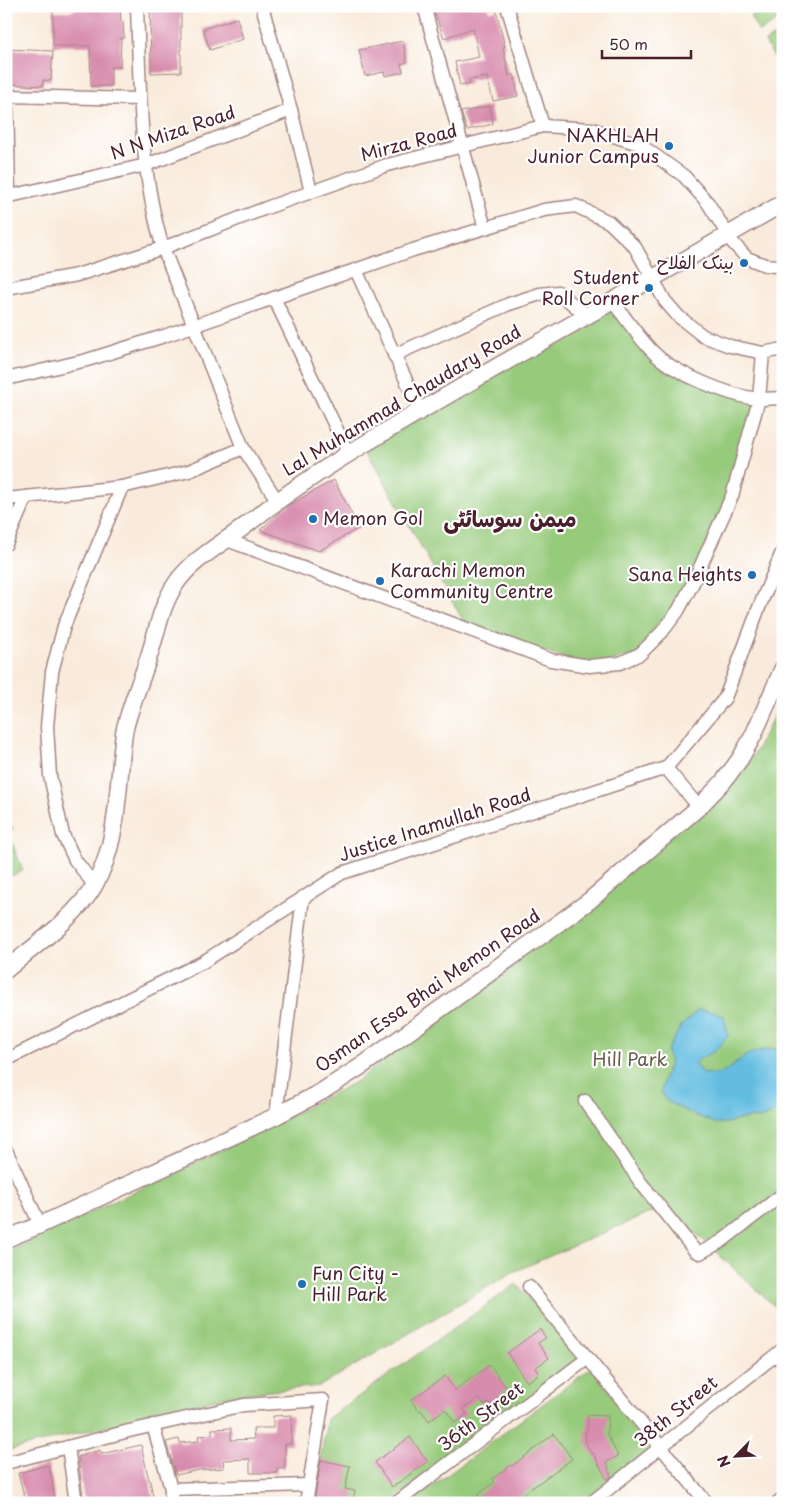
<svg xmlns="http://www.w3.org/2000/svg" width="789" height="1509" font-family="'Playpen Sans','Playpen Sans Arabic',sans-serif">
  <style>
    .green { fill: #97cb7c; stroke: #707554 }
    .water { fill: #63bde1; stroke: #566e86 }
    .building { fill: #d88cad }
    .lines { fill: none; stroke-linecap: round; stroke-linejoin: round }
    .minor-casing { stroke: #a28583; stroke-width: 15 }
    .tertiary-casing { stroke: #a28583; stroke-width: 19 }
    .minor { stroke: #fff; stroke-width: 12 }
    .tertiary { stroke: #fff; stroke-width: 16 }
    .poi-dot { fill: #1f6fb2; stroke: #fff; stroke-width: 2 }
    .labels { text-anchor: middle; stroke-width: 4.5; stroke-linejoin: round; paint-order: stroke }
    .street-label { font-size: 18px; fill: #4a1f2b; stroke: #fff }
    .poi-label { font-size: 18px; fill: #4a1f2b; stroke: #fff; text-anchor: end }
    .park-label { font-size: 18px; fill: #655b47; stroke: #fff }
    .district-label { font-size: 22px; font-weight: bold; fill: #4a1f2b; stroke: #fff }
  </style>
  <rect width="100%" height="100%" fill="#fff"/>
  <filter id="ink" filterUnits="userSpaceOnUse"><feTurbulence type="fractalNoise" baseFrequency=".02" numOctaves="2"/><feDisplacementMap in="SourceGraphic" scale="10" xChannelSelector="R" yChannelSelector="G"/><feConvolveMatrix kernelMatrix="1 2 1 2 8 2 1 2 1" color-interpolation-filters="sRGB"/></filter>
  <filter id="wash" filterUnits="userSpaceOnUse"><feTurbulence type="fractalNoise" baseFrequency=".0096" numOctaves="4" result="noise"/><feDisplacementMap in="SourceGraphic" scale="20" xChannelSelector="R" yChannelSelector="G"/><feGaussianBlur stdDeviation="1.12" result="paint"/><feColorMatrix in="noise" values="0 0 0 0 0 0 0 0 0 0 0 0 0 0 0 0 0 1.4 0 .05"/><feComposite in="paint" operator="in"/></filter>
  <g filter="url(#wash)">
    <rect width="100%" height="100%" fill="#f9ebdb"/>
    <!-- green -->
    <g class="green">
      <path d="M768,6H783V18L759,32L750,17Z"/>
      <path d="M783,31V52L774,57L765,42Z"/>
      <path d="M613,301L678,370L759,399L732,496L693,583L640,654L590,666L468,629L363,444Z"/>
      <path d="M783,698V1314L666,1206L513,1272L320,1386L232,1395L6,1451V1253L247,1138L357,1081L640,864L748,766Z"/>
      <path d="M6,813L13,830L8,832L23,871L6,878Z"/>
      <path d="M516,1284L581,1355L580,1360L389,1503H313L327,1419Z"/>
      <path d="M591,1368L655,1446L582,1503H410Z"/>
    </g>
    <!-- water -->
    <path class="water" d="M698,1010L709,1011L724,1016L728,1036L714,1052L702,1057L695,1064L702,1073C728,1077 726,1069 744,1057C755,1050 770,1049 783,1049V1109L760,1119L748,1118L726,1123H715L690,1113L668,1102L661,1093L663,1081L670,1064L667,1051L681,1026Z"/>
    <g id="blocks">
      <!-- building -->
      <g class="building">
        <path d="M77,6H120L121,22H123L124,38H121L120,67H111V86H91L90,46H53V11H73Z"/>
        <path d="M150,6H181V72L151,73Z"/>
        <path d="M432,6H488L489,11L496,10L505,47H503L509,76L514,74L518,96L493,101L487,77L469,80L470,84L460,86L455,62L479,57L473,28L444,38Z"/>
        <path d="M237,18L243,39L210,50L203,29Z"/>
        <path d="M403,41L407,62L401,64L403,72L385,76L384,72L365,76L359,50Z"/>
        <path d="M6,49L53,51L51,81L43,80V86L6,84Z"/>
        <path d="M490,106L493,124L467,130L461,112Z"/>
        <path d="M334,480L359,528L319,551L260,530L287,506Z"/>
        <path d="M540,1329L546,1338L538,1343L549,1358L535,1368L539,1374L527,1382L507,1353Z"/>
        <path d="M490,1365L507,1389L500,1394L502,1397L491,1405L489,1402L484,1405L479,1398L463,1409L467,1414L455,1423L445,1409L429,1421L421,1410L419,1411L411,1400L445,1376L455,1390Z"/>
        <path d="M292,1415L291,1444H285V1468H277V1473H250V1459L223,1460L224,1468L199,1470L176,1475L166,1442L179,1439L180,1443L199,1441L198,1436L212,1435V1429L231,1428V1440L254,1439L253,1428H273V1416Z"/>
        <path d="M588,1415L608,1416L607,1434L618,1456L607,1462L611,1477L607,1480L593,1453L591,1454L586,1443L585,1431H587Z"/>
        <path d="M554,1434L572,1459L511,1503L507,1498L501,1503H484L478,1495L495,1482L492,1479L511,1465L512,1466Z"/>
        <path d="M410,1437L428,1462L392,1487L375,1462Z"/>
        <path d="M141,1445L149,1480H150L154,1503H84L78,1457L100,1450L101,1454Z"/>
        <path d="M321,1460L350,1466L345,1489L355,1491L352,1503H314Z"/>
        <path d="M48,1465L52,1480L55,1503H26L18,1473Z"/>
      </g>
    </g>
  </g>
  <g filter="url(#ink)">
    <use href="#blocks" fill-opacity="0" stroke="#a28583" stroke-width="1"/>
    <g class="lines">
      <!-- minor casing -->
      <g class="minor-casing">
        <g id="minor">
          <path d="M137,6C140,87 139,170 163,248L243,448L277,500"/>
          <path d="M262,6L291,110L311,192"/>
          <path d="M424,6L485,228"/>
          <path d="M507,6L543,126"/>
          <path d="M6,96L140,99"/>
          <path d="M7,96L9,196"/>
          <path d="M6,197L146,165L291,110"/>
          <path d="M356,270L420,411"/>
          <path d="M6,288L77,275L163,248L266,208L387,165L543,126L592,129L639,144L684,176L708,203L733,243L747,258L765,265L776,266L783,265"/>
          <path d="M274,298L348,453"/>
          <path d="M612,301C626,318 638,337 653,352C673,373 731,397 760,399C767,399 775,398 783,398"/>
          <path d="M394,355L509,304L540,294L558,292L586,315"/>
          <path d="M6,379L87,360L164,336L413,250L544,210L576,206L609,222L635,247L665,301L678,316L703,336L730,346L763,353L783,349"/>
          <path d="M6,499L122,487L189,471L243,448"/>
          <path d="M227,540L551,660L590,666L620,663L640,654L662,632L678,611L693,583L732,496L759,399L763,353"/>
          <path d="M6,544L26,497"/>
          <path d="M666,768L699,807"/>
          <path d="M95,886L75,860L63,835L50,776L47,727L52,672L64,626L122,487"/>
          <path d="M6,1060L203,962L342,873L666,768L725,698L758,610L783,550"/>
          <path d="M585,1101L641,1183L695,1251L700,1253L722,1241L783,1194"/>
          <path d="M276,1116L303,897"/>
          <path d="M6,1150L40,1225"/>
          <path d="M529,1287L707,1503"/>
          <path d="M153,1425L171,1489V1503"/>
          <path d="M68,1447L76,1503"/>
          <path d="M6,1463L129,1431L244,1405L323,1400L306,1503"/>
          <path d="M171,1489L309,1485"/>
          <path d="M396,1503L588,1358"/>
          <path d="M591,1503L783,1349"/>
          <path d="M777,1503L783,1498"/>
        </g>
      </g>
      <!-- tertiary casing -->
      <g class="tertiary-casing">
        <g id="tertiary">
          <path d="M6,970C33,947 77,916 94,886C120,841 117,784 124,733C128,711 142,679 149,656C157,632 161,606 175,585C191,560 222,544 245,526C312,472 386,431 460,388C568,326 676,266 783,203"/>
          <path d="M6,1239L40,1225L276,1116L321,1092L363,1065L589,901L699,807L723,782L740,759L753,736L783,668"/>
        </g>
      </g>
      <!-- minor -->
      <use href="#minor" class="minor"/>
      <!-- tertiary -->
      <use href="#tertiary" class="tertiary"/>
    </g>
  </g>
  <!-- markers -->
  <g class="poi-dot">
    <circle cx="669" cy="146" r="5"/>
    <circle cx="744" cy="263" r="5"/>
    <circle cx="649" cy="288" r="5"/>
    <circle cx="313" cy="519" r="5"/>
    <circle cx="752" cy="575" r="5"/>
    <circle cx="380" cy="581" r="5"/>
    <circle cx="302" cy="1284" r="5"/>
  </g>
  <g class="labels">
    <!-- street labels -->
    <g class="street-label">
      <text transform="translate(173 133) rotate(-19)" y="6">N N Miza Road</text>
      <text transform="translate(409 143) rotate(-15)" y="6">Mirza Road</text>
      <text transform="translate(402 401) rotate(-31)" y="6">Lal Muhammad Chaudary Road</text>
      <text transform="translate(435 825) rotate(-18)" y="6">Justice Inamullah Road</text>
      <text transform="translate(428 991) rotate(-35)" y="6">Osman Essa Bhai Memon Road</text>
      <text transform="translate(676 1412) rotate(-39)" y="6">38th Street</text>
      <text transform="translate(481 1417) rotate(-37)" y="6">36th Street</text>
    </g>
    <!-- poi labels -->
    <g class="poi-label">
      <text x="659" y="142">NAKHLAH<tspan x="659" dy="21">Junior Campus</tspan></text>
      <text x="734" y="269">بینک الفلاح</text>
      <text x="639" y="284">Student<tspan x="639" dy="21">Roll Corner</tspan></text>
      <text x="323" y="525" text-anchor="start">Memon Gol</text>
      <text x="390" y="577" text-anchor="start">Karachi Memon<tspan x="390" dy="21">Community Centre</tspan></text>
      <text x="742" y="581">Sana Heights</text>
      <text x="312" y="1280" text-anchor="start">Fun City -<tspan x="312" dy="21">Hill Park</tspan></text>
    </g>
    <!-- park labels -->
    <g class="park-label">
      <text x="630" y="1066">Hill Park</text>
    </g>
    <!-- district labels -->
    <g class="district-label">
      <text x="510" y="527">میمن سوسائٹی</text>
    </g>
  </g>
  <!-- margin -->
  <rect width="789" height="1509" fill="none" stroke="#fff" stroke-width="25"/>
  <!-- north arrow -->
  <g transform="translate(736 1456) rotate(246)" stroke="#ffffff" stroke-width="4" paint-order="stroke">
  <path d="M0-4L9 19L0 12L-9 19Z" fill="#4a1f2b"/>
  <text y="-8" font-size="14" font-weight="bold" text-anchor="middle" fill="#4a1f2b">N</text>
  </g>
  <!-- scale -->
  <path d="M602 50v8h89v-8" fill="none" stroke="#4a1f2b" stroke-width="2.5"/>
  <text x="609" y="50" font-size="15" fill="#4a1f2b" stroke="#ffffff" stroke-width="4" paint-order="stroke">50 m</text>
</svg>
